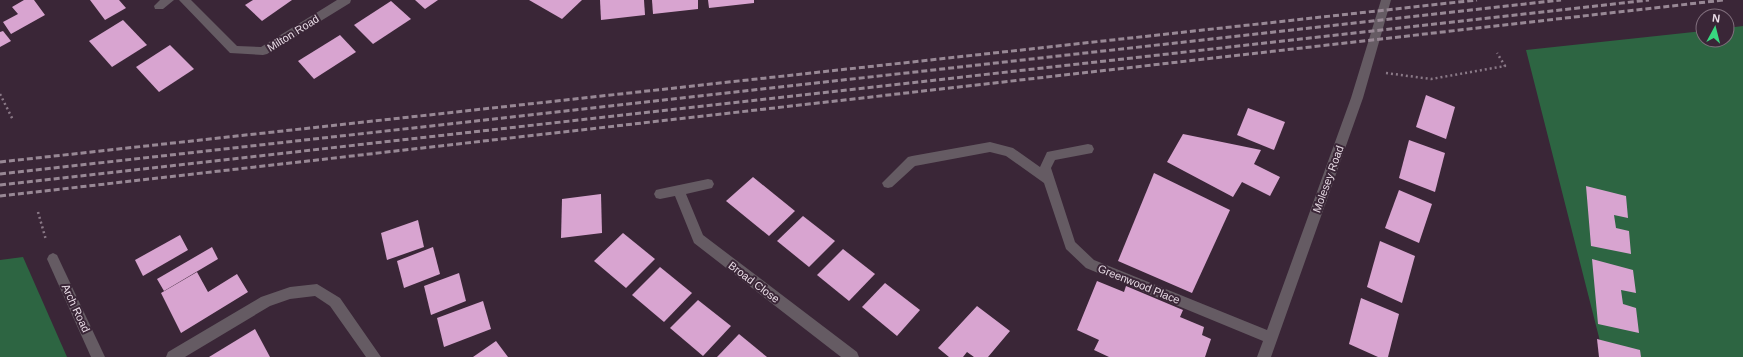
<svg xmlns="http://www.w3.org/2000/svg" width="1743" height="357" font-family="Helvetica,sans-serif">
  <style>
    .green { fill: #2d6542 }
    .building { fill: #d8a4d0 }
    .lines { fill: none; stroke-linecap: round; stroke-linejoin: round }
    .path { stroke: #8a7987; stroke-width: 2.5; stroke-dasharray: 2 3; stroke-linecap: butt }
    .minor { fill: #655b63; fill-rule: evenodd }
    .rail { stroke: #988895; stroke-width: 3; stroke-dasharray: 6 3; stroke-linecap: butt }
    .labels { text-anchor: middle; stroke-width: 4; stroke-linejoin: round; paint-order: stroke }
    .street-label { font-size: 11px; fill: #e9dce6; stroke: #3a2637 }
  </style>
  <rect width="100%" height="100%" fill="#3a2637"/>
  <!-- green -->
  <g class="green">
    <path d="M1743,26V357H1604L1526,50L1703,31V40H1727V28Z"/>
    <path d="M23,257L67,357H0V260Z"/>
  </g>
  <!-- building -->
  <g class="building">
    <path d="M24,0H34L45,15L11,34L3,22L18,14L12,7Z"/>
    <path d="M90,0H119L126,8L105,20Z"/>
    <path d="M253,0H292L262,21L245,5Z"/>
    <path d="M415,0H438L425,9Z"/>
    <path d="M529,0H582L562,19Z"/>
    <path d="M600,0H644L645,15L601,20Z"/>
    <path d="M652,0H698V9L653,14Z"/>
    <path d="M708,0H754V3L709,8Z"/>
    <path d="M391,1L411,19L373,44L354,25Z"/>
    <path d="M123,20L147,45L112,67L89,41Z"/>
    <path d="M3,31L11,41L0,47V32Z"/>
    <path d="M340,35L356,52L314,79L298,61Z"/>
    <path d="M170,45L194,69L159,92L136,67Z"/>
    <path d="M1426,95L1455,107L1446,139L1416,127Z"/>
    <path d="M1248,108L1285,122L1274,150L1237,135Z"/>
    <path d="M1183,134L1261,150L1254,164L1280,177L1270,196L1242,182L1233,197L1167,162Z"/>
    <path d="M1409,140L1445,153L1435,192L1399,178Z"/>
    <path d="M1154,173L1230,210L1192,293L1118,261Z"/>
    <path d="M753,177L795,211L769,236L726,201Z"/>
    <path d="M1586,186L1626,196L1628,218L1614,215L1616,228L1629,231L1631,254L1591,246Z"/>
    <path d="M1399,190L1432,204L1419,243L1385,228Z"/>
    <path d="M601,194L602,233L561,238L562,199Z"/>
    <path d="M803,216L835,241L809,267L777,241Z"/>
    <path d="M418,220L424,247L387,260L381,233Z"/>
    <path d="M623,233L655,259L626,288L594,261Z"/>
    <path d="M180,235L188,250L143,276L135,260Z"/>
    <path d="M1380,241L1415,256L1402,303L1367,287Z"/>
    <path d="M212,247L218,259L164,291L157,279Z"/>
    <path d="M433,247L440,274L404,288L397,261Z"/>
    <path d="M843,249L875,274L849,301L817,275Z"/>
    <path d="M1592,259L1633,270L1636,293L1621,290L1623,304L1636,308L1639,333L1598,324Z"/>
    <path d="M660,267L692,293L664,322L632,295Z"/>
    <path d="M197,272L208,292L237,274L248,292L181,333L161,293Z"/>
    <path d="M459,273L466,301L431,315L424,286Z"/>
    <path d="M1097,281L1124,292L1126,286L1183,310L1180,317L1204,327L1202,335L1211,339L1205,357H1109L1094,350L1099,340L1077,330Z"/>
    <path d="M885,283L920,310L897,336L862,307Z"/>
    <path d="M1361,298L1399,314L1388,357H1378L1349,344Z"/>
    <path d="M698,300L731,326L703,356L670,328Z"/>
    <path d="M483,301L491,329L444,347L437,318Z"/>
    <path d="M977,306L1010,331L988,357H974L967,352L963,357H949L938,348Z"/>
    <path d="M255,329L270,357H209Z"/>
    <path d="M739,334L767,357H717Z"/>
    <path d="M1597,339L1640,350L1641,357H1599Z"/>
    <path d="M496,341L508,357H473Z"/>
  </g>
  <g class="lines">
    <!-- path -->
    <g class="path">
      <path d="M1386,73L1431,79L1505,66L1497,53"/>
      <path d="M0,94L13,120"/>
      <path d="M38,212L46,240"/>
    </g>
    <!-- minor -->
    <g class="minor">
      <path d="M160,0H174L163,9H155L154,6Z"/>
      <path d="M179,0H191L237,46L261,47L337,0H351L350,3L267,54L263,55L230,53Z"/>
      <path d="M1381,0H1391L1363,98L1271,357H1257L1263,341L1086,268L1066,249L1044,183L1006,156L990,152L915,166L892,187L888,188L884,187L882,183L908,157L912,156L990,142L1013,148L1040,167L1047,152L1088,144L1092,145L1094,149L1092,153L1055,160L1051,168L1075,242L1094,260L1267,330L1351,98Z"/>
      <path d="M708,179L712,180L714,184L712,188L686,194L703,235L857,352L859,357H841L694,243L675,196L660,199L656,198L654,194L656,190L660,189Z"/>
      <path d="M53,253L57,255L105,357H91L47,259L49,255Z"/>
      <path d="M317,284L340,298L381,357H366L330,306L315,296L290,299L270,306L185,357H166L168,352L261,297L290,287Z"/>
    </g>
    <!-- rail -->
    <g class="rail">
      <path d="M0,162L1477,0"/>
      <path d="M0,174L1561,0"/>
      <path d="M0,185L1649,0"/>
      <path d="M0,196L1724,0"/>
    </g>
  </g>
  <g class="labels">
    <!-- street labels -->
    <g class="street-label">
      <text transform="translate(293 33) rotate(-32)" y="4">Milton Road</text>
      <text transform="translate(1328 179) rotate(-70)" y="4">Molesey Road</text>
      <text transform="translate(754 282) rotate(37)" y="4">Broad Close</text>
      <text transform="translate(1139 284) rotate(22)" y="4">Greenwood Place</text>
      <text transform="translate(76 308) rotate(65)" y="4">Arch Road</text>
    </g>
  </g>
  <!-- north arrow -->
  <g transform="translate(1715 28) rotate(7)"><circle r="19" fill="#3a2637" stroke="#806f7d"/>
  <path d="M0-3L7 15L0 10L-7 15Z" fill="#38d880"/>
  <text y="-6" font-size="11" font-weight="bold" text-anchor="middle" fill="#e9dce6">N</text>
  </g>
</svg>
